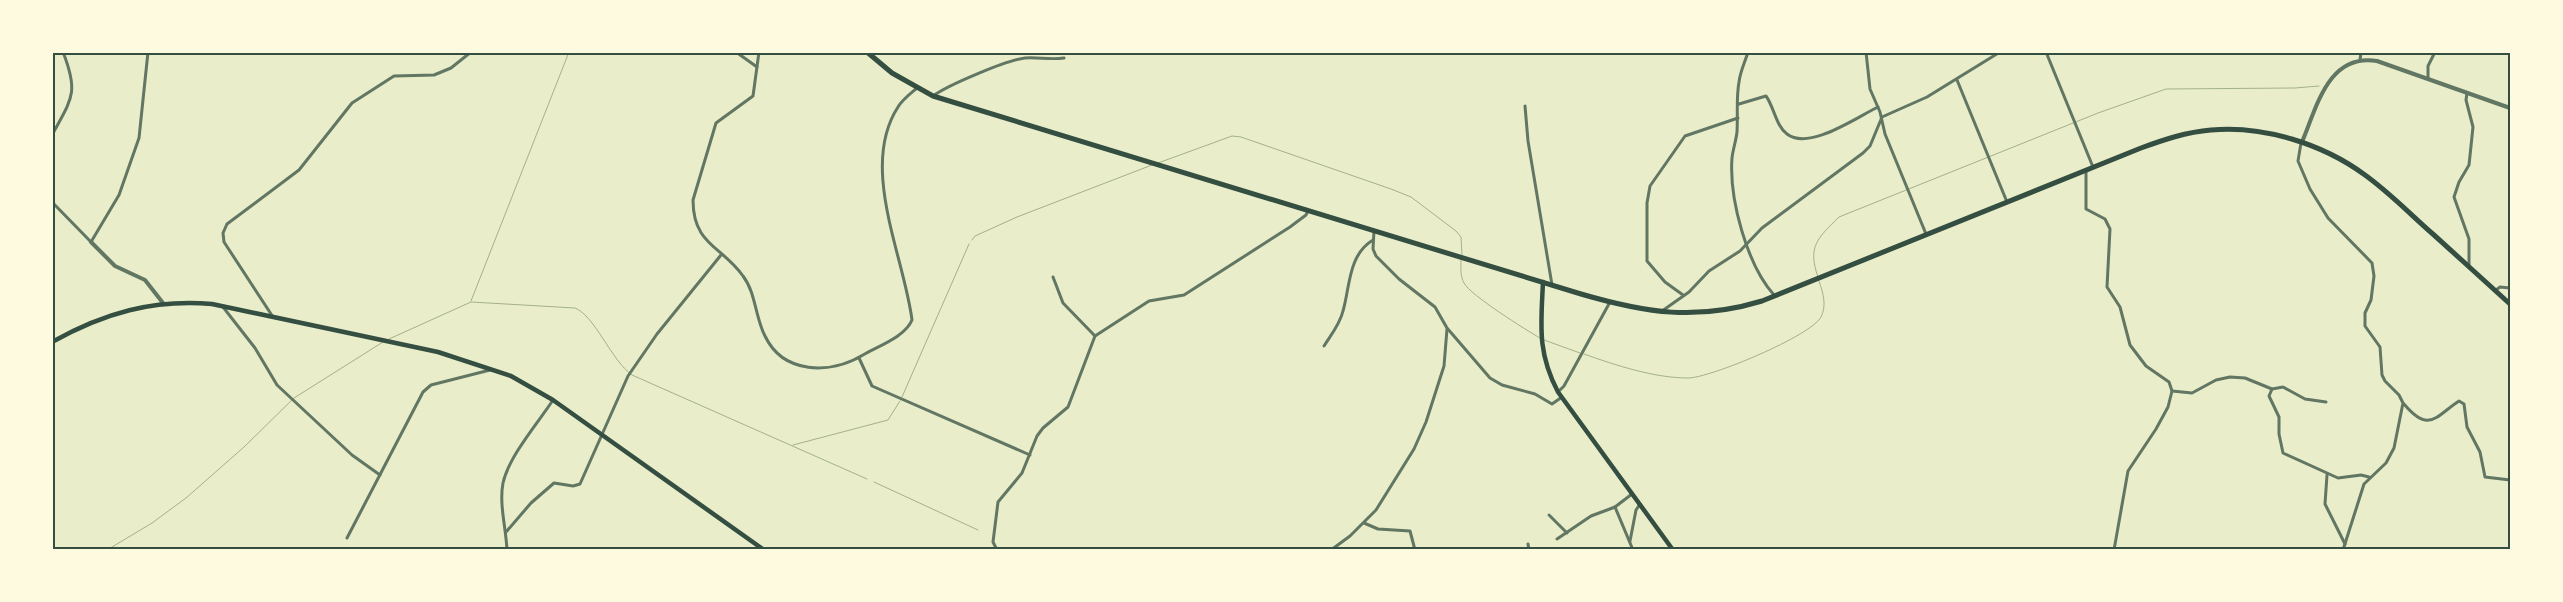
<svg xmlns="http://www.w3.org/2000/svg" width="2563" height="602" font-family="'Work Sans',sans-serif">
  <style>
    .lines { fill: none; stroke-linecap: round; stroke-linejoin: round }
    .stream { stroke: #a3b18a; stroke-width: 1 }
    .minor { stroke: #617663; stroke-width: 3 }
    .tertiary { stroke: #617663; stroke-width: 4 }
    .primary { stroke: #344e41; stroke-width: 4.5 }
    .trunk { stroke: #344e41; stroke-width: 5 }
    .neatline { fill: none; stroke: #344e41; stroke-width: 2 }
  </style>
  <rect width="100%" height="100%" fill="#e9edc9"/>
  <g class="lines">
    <!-- stream -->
    <g class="stream">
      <path d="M1158,163L1232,136L1241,137L1391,189L1411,197L1456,231L1461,237L1462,256"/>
      <path d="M972,240L975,236L1017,217L1152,165"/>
      <path d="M1461,260C1461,267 1460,276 1464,283C1470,295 1526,330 1540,338"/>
      <path d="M1818,277C1807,246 1818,238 1839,217L2098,113L2166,89L2295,88L2319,86"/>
      <path d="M471,301L569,52"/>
      <path d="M389,339L471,302L575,308C595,316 611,360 632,375L867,479"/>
      <path d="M1544,340L1580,353"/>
      <path d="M1584,354C1615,365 1654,378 1688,378C1710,378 1811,336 1821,317C1827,305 1823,293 1819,281"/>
      <path d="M902,397L969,244"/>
      <path d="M793,445L888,420L900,401"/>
      <path d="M874,482L978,530"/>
      <path d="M107,550L152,523L186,498L244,447L294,398L383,342"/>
    </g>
    <!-- minor -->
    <g class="minor">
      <path d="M736,52L757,67"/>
      <path d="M759,52L753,96L716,123L693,200C693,245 722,246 743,276C756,293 755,317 765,336C783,374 830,375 863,355C878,346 905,337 912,320C904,256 859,167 898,107C902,100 910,94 917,88"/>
      <path d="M1748,52C1745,62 1740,72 1739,82C1736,98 1738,116 1737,132C1736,141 1733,149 1732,158C1729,199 1747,265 1774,295"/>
      <path d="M1866,52L1870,89L1880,112L1885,134L1926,234"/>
      <path d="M2046,52L2093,167"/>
      <path d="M2360,60L2361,52"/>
      <path d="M2428,79V66L2435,52"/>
      <path d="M1957,80L2007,202"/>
      <path d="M2467,93L2466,100L2473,127L2469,165L2459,182L2454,197L2469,239V267"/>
      <path d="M933,96C948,85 1007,60 1025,58C1038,57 1050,60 1064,58"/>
      <path d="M1739,104L1766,96C1774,107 1776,126 1787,134C1809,151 1857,117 1878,107"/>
      <path d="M1525,106L1528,141L1552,285"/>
      <path d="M52,135C72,98 79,93 63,52"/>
      <path d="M2301,143L2298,161L2310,189L2328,218L2372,263L2374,276L2371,300L2365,313V326L2380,347L2382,375L2385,381L2399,395L2403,403L2394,448L2386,463L2364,484L2343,550"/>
      <path d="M2086,170V209L2105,219L2110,229L2107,287L2120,307L2130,345L2146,366L2169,382L2172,391L2168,407L2156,429L2128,471L2114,550"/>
      <path d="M52,202L91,242L119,195L139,138L148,52"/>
      <path d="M1374,231L1373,249L1376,256L1399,279L1435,307L1447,328L1490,378L1502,385L1535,394L1552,404L1562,397"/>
      <path d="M1053,277L1063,303L1095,336"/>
      <path d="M2496,290L2500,287L2510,288"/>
      <path d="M1683,295L1665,282L1647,261V203L1650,186L1685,136L1738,118"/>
      <path d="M223,307L255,348L277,385L352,455L380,475"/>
      <path d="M1662,311L1689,292L1709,271L1740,251L1762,228L1863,153L1870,146L1882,117L1927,97L2000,52"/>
      <path d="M273,317L224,242L223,233L227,224L299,170L352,103L394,76L434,75L451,68L471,52"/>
      <path d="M1324,346C1331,335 1340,324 1343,311C1350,287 1348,255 1373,240"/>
      <path d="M859,358L872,386L1030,455"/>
      <path d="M2272,389L2269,396L2279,417V434L2283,453L2338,478L2361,475L2369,477"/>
      <path d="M2172,391L2192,393L2216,380L2230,377L2245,378L2272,389L2283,387L2305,399L2326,402"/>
      <path d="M1558,392L1564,386L1610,302"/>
      <path d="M2404,404C2429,434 2436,416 2459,401L2464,404L2467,427L2480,452L2485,477L2510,480"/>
      <path d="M2327,475L2325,504L2345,544"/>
      <path d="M1615,507L1633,550"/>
      <path d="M1549,515L1567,533"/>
      <path d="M1364,523L1378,529L1410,531L1415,550"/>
      <path d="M506,532L531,503L554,483L573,486L580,484L628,376L657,334L721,255"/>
      <path d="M347,538L423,392L431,385L490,370"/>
      <path d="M1557,539L1591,516L1615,507L1632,494"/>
      <path d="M1630,541L1636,510L1640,504"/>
      <path d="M1528,544L1529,550"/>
      <path d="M507,550C506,528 499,504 503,483C509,456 538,423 553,400"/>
      <path d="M997,550L993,542L998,502L1022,473L1037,436L1043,428L1068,407L1095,336L1149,301L1184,295L1290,227L1306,215L1308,211"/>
      <path d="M1331,550L1350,536L1376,510L1414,449L1426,422L1444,366L1447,329"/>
    </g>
    <!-- tertiary -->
    <g class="tertiary">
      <path d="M2302,142C2317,107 2328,53 2377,61L2510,108"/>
      <path d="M91,242L115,266L145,280L163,303"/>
    </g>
    <!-- primary -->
    <g class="primary">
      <path d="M1543,282C1541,325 1537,352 1558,392L1673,550"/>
      <path d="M52,342C104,313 153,299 212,304L438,352L511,376L553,400L764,550"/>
    </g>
    <!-- trunk -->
    <path class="trunk" d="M867,52L892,73L933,96L1581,294C1646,313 1696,321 1762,301L2141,148C2163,140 2186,132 2211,130C2263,125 2323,144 2365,175C2390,193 2411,215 2434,235C2459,258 2485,281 2510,304"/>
  </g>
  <!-- border -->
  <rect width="2563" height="602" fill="none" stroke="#fefae0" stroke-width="108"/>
  <rect x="54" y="54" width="2455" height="494" class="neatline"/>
</svg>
